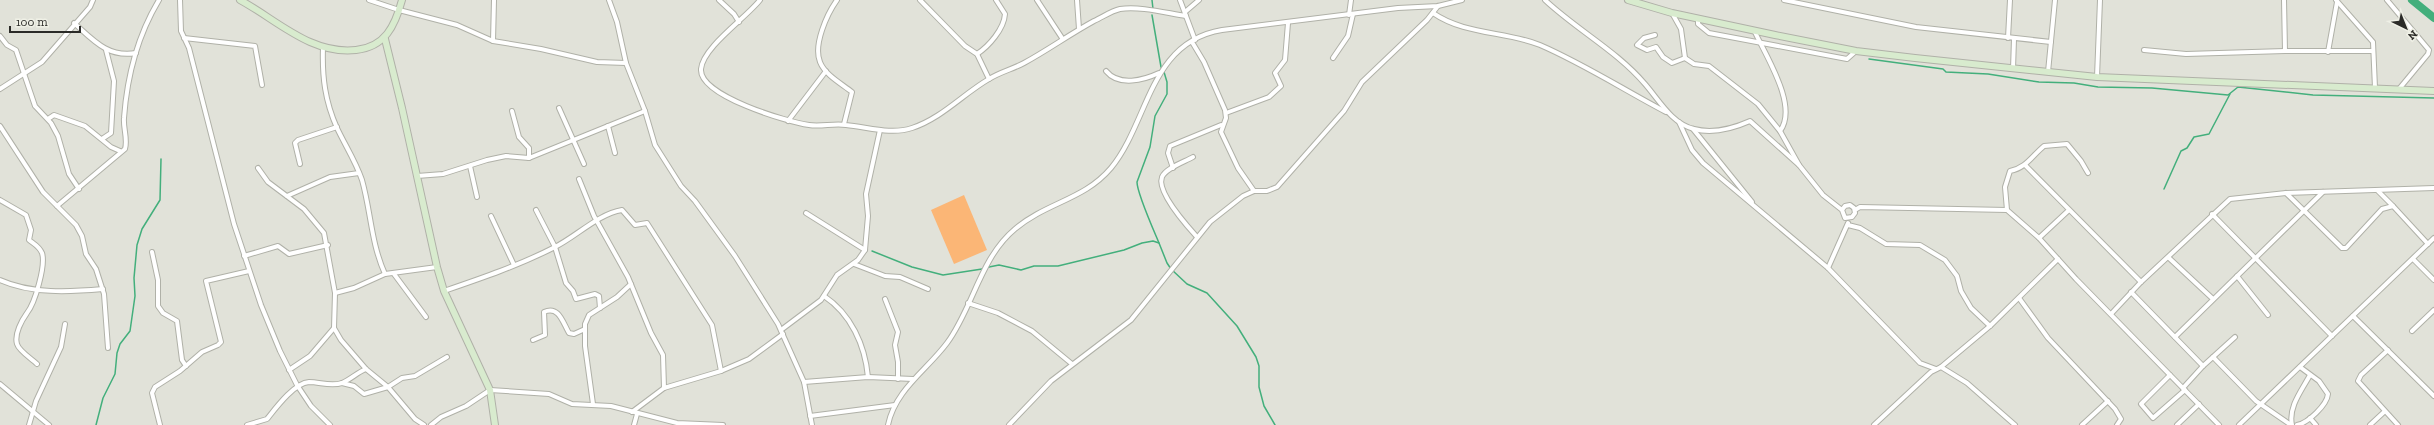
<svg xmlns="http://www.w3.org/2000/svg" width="2434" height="425" font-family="'Zilla Slab',serif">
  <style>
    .green { fill: #fbb676 }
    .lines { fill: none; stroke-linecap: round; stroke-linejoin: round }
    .stream { stroke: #43af7c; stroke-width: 1.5 }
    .river { stroke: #43af7c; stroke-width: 8 }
    .street-casing { stroke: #b0b1a8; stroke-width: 6 }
    .secondary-casing { stroke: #b0b1a8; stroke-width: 8 }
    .street { stroke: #fff; stroke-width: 4 }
    .secondary { stroke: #d8ebce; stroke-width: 6 }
  </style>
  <rect width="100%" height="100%" fill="#e1e2d9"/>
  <!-- green -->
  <path class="green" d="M964,195L987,250L954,264L931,210Z"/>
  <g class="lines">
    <!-- stream -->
    <g class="stream">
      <path d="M1152,0L1153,9"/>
      <path d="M1152,15L1161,67"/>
      <path d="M1869,59L1943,69L1946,72L1988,74L2039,82L2074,83L2098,87L2152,88L2228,95L2238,87L2313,95L2434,98"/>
      <path d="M2164,189L2181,151L2187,148L2194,137L2209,134L2230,94"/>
      <path d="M1159,243C1154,231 1137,193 1137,182L1150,147L1155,116L1167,94V82L1164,72"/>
      <path d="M872,251L912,267L943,275L982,269"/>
      <path d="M989,267L999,265L1021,270L1034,266H1058L1124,250L1142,243L1153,241L1159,243L1167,263L1171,269L1187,284L1207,293L1237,326L1256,357L1259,366V387L1264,406L1275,425"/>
      <path d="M96,425L103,398L115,374L117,353L120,344L130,331L135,296L134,278L137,245L142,229L160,200L161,159"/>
    </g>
    <!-- river -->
    <path class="river" d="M2412,0L2434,18"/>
    <!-- street casing -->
    <g class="street-casing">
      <g id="street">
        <path d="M180,0L181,31L189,48L234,224L261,305L280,351L297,385L311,406L330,425"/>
        <path d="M369,0L399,10L457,25L493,41L541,49L597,62L626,63"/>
        <path d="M609,0L617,22L626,63L645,111L655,145L681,186L695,201L735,256L778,324L804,382L812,425"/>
        <path d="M719,0L734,14L739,22"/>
        <path d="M760,0C746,18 703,47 701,69C699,96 788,122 809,125C821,127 834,123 846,125C868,127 891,135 912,128C942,118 963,94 989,79C1000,72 1013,69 1024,63C1048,50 1070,34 1094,21C1103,17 1111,11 1120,9C1140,6 1166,13 1186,16"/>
        <path d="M837,0C827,14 813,45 820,62C825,75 842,84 852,92L844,124"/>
        <path d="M920,0L965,46L977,54L989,79"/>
        <path d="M1037,0L1062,38"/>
        <path d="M1077,0L1079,29"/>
        <path d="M1180,0L1195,40"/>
        <path d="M1545,0C1577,30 1617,51 1645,84C1659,100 1672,124 1694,129C1713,134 1732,129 1750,121L1799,165"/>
        <path d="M1784,0L1916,27L2051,42"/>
        <path d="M2284,0L2285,51"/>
        <path d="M2336,0L2373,42L2375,88"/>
        <path d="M2387,0L2429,50L2428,54L2399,89"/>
        <path d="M1185,12L1199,0"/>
        <path d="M1433,13C1465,35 1505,31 1540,45C1584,64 1624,90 1666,112"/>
        <path d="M1672,13L1681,29L1685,58L1694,64L1709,66L1758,104L1780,131L1799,165L1823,195L1842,210L1845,218L1852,217L1855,213L1854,208L1850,205L1845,206L1842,210"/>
        <path d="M1349,15L1351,0"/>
        <path d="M1698,18V24L1709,33L1847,59L1856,51"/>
        <path d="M74,23C93,40 108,58 136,53"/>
        <path d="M1754,30C1765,55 1799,106 1780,131"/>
        <path d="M1655,35L1644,38L1637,45L1647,50L1656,47L1663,57L1672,63L1685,58"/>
        <path d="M0,36L7,45L16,50L35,106L51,123L58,136L69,174L79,189"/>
        <path d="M184,38L255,46L262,85"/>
        <path d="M2008,38L2010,0"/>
        <path d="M493,41L494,0"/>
        <path d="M1192,42L1204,62L1225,110L1226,118L1221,132L1238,168L1254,191"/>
        <path d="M323,48C322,77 325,101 337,128C345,145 356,162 362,180C371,212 371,243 385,274"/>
        <path d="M2144,50L2186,54L2285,51H2373"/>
        <path d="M2328,52L2337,2"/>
        <path d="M977,54C989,46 1004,29 1005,14L996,0"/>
        <path d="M1333,58L1348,36L1353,14"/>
        <path d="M2013,69L2014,39"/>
        <path d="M1106,71C1119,87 1144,80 1159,73"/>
        <path d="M2048,72L2055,0"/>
        <path d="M2097,77L2100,0"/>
        <path d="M0,89L42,62L90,7L93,0"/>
        <path d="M559,108L584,164"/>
        <path d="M512,111L519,137L529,148V158"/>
        <path d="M1226,113L1269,97L1281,86L1275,73L1285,60L1288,23"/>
        <path d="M48,119L54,115L85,126L111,147L120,151"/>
        <path d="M788,121L826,71"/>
        <path d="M1679,122L1692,150L1703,163L1828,268L1920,363L1936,369"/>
        <path d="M0,126L43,192L76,225L82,236L86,254L96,269L104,294L108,348"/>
        <path d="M608,126L615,153"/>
        <path d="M1693,129L1752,202"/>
        <path d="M102,139L111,133L114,81L106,50"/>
        <path d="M1193,157C1184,162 1166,168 1162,177C1156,192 1188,227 1197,237"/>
        <path d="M300,164L295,143L298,140L337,127"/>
        <path d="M2025,165L2141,282"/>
        <path d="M470,166L477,197"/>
        <path d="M258,168L268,182L304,209L324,233L335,293L334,328L310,356L289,370"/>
        <path d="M1173,168L1168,153L1170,146L1221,125"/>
        <path d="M417,176L443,174L487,160L506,156L529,158L645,111"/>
        <path d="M579,179L594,216L628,277L651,333L663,355L664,388"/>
        <path d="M2378,191L2393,206"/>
        <path d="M2286,193L2342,248H2346L2382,209L2393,206L2428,244"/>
        <path d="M287,196L330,177L359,173"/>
        <path d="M0,200L26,215L31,230L29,240C34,244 39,246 42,253C46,265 35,303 27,313C22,320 14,334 17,344C19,351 32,359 37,364"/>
        <path d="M57,206L125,149C128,139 123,128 124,118C127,77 138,35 159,0"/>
        <path d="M536,210L555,247L566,283L573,291L576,299L595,294L599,296L600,308"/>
        <path d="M1855,210L1860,207L2007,210L2039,238L2076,279L2219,425"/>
        <path d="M2007,210L2005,187L2010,171C2026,168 2032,156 2044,146L2067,144L2081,161L2088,173"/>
        <path d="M806,213L865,250"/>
        <path d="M2212,214L2332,336"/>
        <path d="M491,216L514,265"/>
        <path d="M1848,225L1860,228L1886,244L1920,245L1945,260L1957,276L1961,291L1971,308L1990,326"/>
        <path d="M2039,238L2069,210"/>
        <path d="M152,252L158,280V306L163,313L177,321L182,360L186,366"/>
        <path d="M244,256L278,246L289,254L328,245"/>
        <path d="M2169,258L2213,299"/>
        <path d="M2413,259L2434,280"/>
        <path d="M854,264L885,276L900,277L928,289"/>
        <path d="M1828,268L1848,223"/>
        <path d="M394,274L426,317"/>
        <path d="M2237,276L2268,315"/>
        <path d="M0,280C31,294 69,292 103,289"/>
        <path d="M444,291C482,278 520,265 555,247C577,236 598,214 622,210L635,225L647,223L712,325L721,371"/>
        <path d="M2131,292L2203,366"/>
        <path d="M335,293L354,288L385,274L437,267"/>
        <path d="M824,296C851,314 865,345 868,377"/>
        <path d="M2019,298L2048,338L2115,409L2121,419L2117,425"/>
        <path d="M885,299L898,332L895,345L898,362V379"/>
        <path d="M968,303L998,313L1032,331L1072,364"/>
        <path d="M2111,314L2141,282L2230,199L2286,193L2434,188"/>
        <path d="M2353,316L2434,396"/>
        <path d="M334,328L341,340L366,369L388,387L415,419L424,425"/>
        <path d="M781,330L821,300L837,275L858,260L865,250L868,216L866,194L880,130"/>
        <path d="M2412,331L2434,310"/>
        <path d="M2175,337L2323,192"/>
        <path d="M533,340L545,335L544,312C559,305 563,323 569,333L574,334L585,329"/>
        <path d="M2388,350L2361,375L2358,381L2398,425"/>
        <path d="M2213,357L2256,401L2291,425"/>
        <path d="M1941,367L1990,326L2058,259"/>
        <path d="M2170,375L2141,404L2153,418L2185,390"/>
        <path d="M804,382L868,377L913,379"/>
        <path d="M342,383L354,386L364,394L388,387L402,378L415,376L447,357"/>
        <path d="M0,384L49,425"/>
        <path d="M2183,388L2203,366L2235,337"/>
        <path d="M593,404L585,346V324L589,315L617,297L631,284"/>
        <path d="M632,412L664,388L721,371L749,359L783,334"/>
        <path d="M810,416L895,405"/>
        <path d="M2310,418L2316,425"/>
        <path d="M29,425L36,401L61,347L65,324"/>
        <path d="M160,425L152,393L155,387L180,371L202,352L218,345L221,342L206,281L249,271"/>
        <path d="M247,425L267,419C275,409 294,383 309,382C320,382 331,387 342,383C351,379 358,372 366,369"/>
        <path d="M431,425L441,417L466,406L490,390L549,394L572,404L611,406L677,423L723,425"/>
        <path d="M634,425L637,414"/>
        <path d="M888,425C895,390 927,370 947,343C973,308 980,258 1015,229C1047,202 1084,200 1111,168C1149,122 1149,42 1222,30L1398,8L1438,6L1462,0"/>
        <path d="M1009,425L1051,381L1131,320L1210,222L1243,196L1254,191H1267L1277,187L1344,111L1362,82L1427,20L1438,6"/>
        <path d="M1874,425L1931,372L1941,367L1967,383L2015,425"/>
        <path d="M2082,425L2108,401"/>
        <path d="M2177,425L2199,404"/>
        <path d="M2239,425L2434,238"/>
        <path d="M2292,425C2288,407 2302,390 2310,375"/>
        <path d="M2297,425C2308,423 2327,405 2328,394L2319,381L2300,367"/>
        <path d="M2370,425L2384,412"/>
      </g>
    </g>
    <!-- secondary casing -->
    <g class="secondary-casing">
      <g id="secondary">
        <path d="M240,0C277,20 311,55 356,50C385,47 395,26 402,0"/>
        <path d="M1628,0L1672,13L1775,35L1856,51L1915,58L2097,77L2434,91"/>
        <path d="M385,39L402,108L437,267L444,291L490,390L495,425"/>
      </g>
    </g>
    <!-- street -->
    <use href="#street" class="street"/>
    <!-- secondary -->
    <use href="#secondary" class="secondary"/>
  </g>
  <!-- north arrow -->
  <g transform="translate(2406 28) rotate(137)" stroke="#eff0e6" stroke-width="3" paint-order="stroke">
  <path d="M0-3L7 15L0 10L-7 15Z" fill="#2b2b28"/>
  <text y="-6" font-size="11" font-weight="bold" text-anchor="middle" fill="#2b2b28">N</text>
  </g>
  <!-- scale -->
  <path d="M10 26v6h70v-6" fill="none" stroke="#2b2b28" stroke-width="2"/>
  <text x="16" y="26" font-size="12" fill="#2b2b28" stroke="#eff0e6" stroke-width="3" paint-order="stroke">100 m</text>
</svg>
